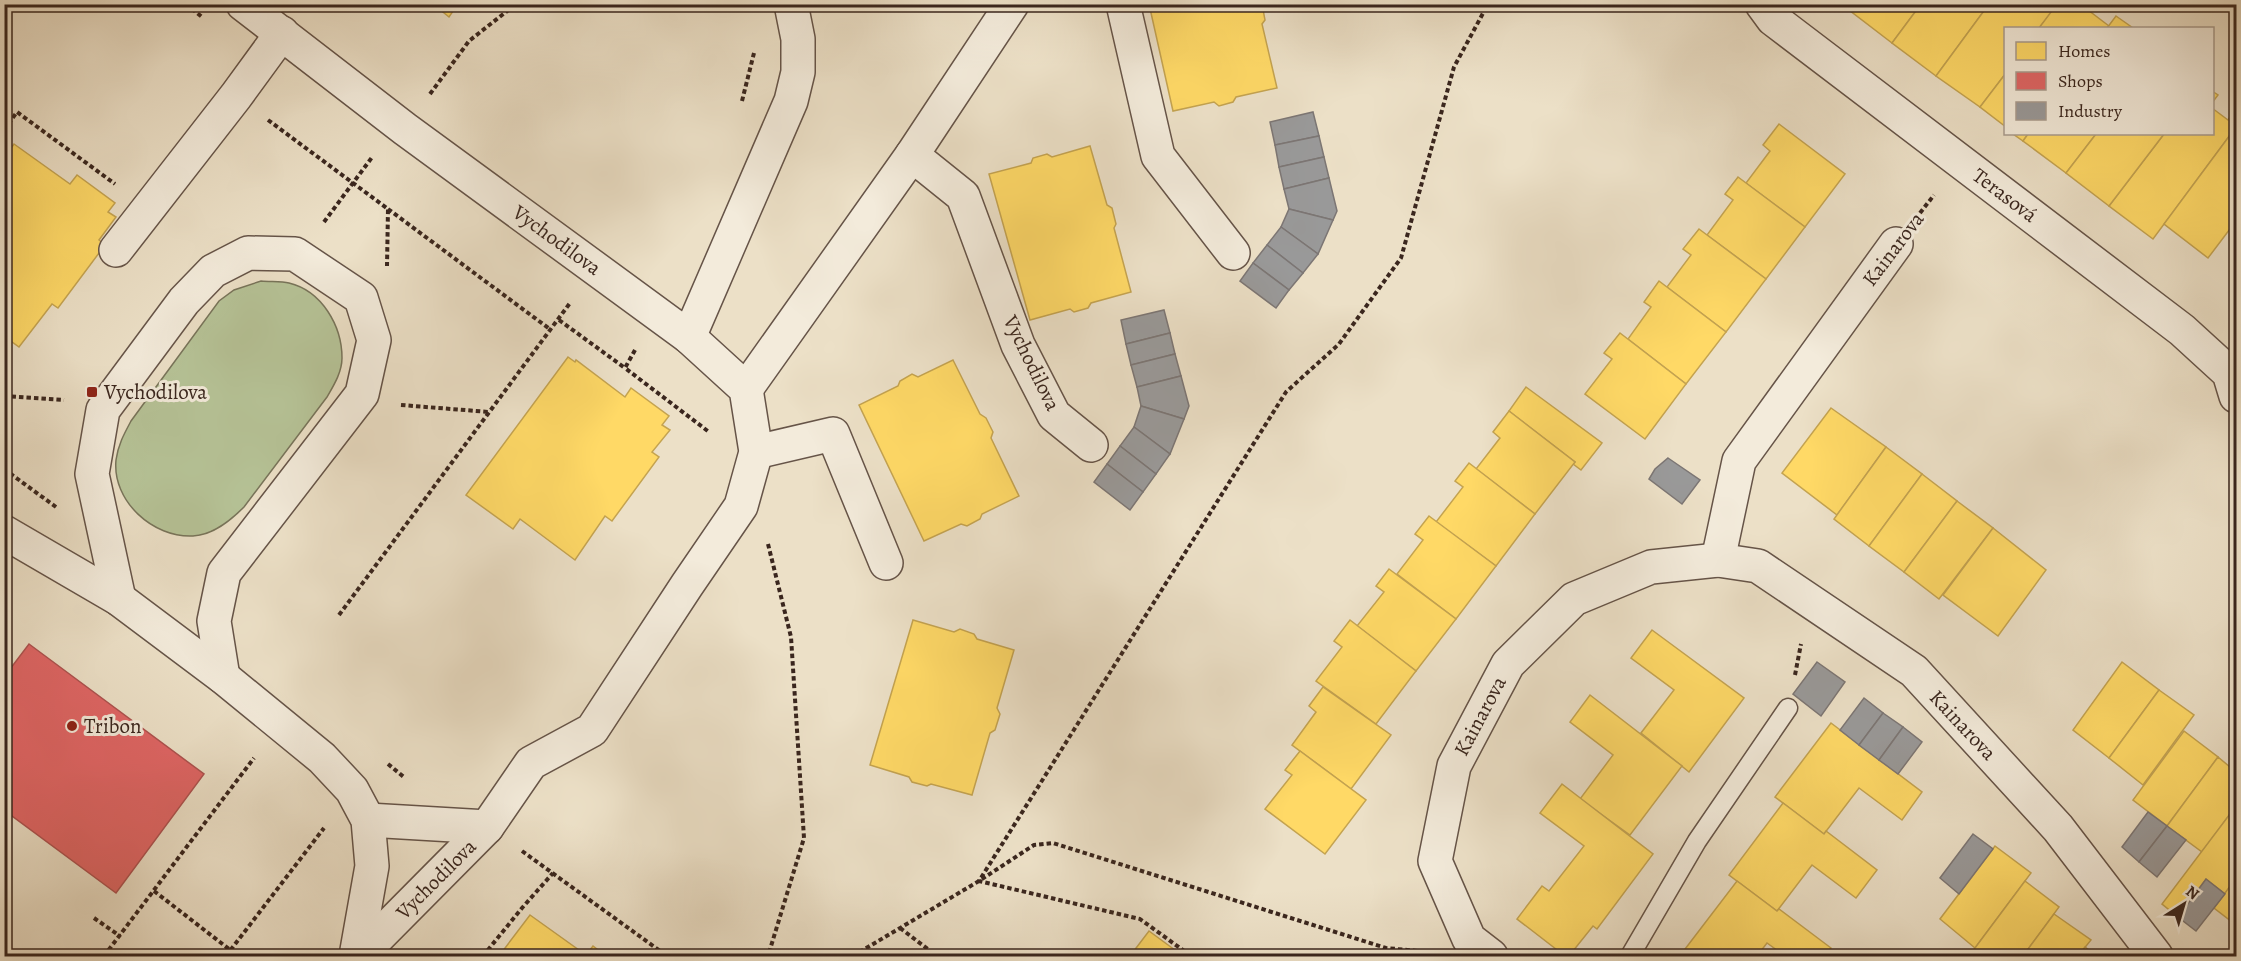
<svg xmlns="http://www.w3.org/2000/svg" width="2241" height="961" font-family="Alegreya,serif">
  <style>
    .green { fill: #b6c397; stroke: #78745a; stroke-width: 1.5 }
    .homes { fill: #ffd966; stroke: #c4a350; stroke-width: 1.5 }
    .shops { fill: #e06666; stroke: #ae5350; stroke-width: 1.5 }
    .industry { fill: #999; stroke: #7c7674; stroke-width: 1.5 }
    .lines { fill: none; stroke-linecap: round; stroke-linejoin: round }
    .lane-casing { stroke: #665448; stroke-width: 21 }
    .street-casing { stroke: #665448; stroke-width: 36 }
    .path { stroke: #3a261e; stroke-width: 4; stroke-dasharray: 4.5 3; stroke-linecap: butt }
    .lane { stroke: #f3ebdb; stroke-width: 18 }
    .street { stroke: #f3ebdb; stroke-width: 33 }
    .poi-dot { fill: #8f2418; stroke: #f3ebdb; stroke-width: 2 }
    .labels { text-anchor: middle; stroke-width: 6; stroke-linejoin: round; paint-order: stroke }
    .street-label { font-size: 21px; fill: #3a261e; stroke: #f3ebdb }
    .poi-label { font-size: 21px; fill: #3a261e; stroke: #f3ebdb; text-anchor: start }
  </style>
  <rect width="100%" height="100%" fill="#ece0c7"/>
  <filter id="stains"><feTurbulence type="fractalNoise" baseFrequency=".00333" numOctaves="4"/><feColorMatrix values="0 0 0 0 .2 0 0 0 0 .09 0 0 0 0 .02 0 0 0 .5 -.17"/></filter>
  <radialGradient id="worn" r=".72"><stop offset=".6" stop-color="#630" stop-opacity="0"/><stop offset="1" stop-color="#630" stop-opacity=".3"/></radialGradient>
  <!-- green -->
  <path class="green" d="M261,281C270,282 281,281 289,283C322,291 342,326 342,358C342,372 334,385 327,397L244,507C230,521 213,535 193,536C153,538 112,501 116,460C118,445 124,434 131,421L219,301L234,290Z"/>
  <!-- homes -->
  <g class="homes">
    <path d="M433,4H458L449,17Z"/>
    <path d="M1149,4H1262L1265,20L1262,24L1277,88L1236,97L1233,102L1219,106L1214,102L1173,111Z"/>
    <path d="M1853,4H1921L1892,43L1849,10Z"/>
    <path d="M1921,4H1989L1936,76L1892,43Z"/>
    <path d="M1989,4H2045L2053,11L2039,28H2006V73L1980,107L1936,76Z"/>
    <path d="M2057,4H2080L2109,26L2107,28H2039Z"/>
    <path d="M2116,16L2133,28H2107Z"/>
    <path d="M2006,73V127L1980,107Z"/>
    <path d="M2212,91L2218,95L2212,103Z"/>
    <path d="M2212,108L2228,120L2236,108V127L2153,239L2109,206L2164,134H2212Z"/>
    <path d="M1779,124L1845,174L1805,227L1746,183L1770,151L1763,145Z"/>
    <path d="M2236,127V221L2208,258L2164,224Z"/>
    <path d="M2013,134H2028L2023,141Z"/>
    <path d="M2028,134H2096L2066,173L2023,141Z"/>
    <path d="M2096,134H2164L2109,206L2066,173Z"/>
    <path d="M14,144L70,184L77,175L115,203L108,212L116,217L99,240L105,245L58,308L52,304L19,347L4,336V158Z"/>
    <path d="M1090,146L1107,205L1112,208L1116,224L1114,228L1131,292L1091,303L1088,308L1074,312L1070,309L1030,320L989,174L1031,163L1033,158L1047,154L1052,157Z"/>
    <path d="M1738,177L1805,227L1766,279L1707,235L1733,200L1725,194Z"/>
    <path d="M1699,229L1766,279L1726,332L1667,287L1691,255L1683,249Z"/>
    <path d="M1659,281L1726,332L1686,384L1628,339L1651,307L1644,302Z"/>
    <path d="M1620,333L1686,384L1645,439L1585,394L1612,359L1604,353Z"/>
    <path d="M568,357L575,362L576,360L625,397L631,388L669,416L662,425L670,430L652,452L659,457L612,521L605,516L575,560L520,519L513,529L466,495Z"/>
    <path d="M953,360L980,414L986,418L993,432L991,438L1019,496L982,514L980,519L967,526L961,524L924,541L859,405L898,386L900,381L912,374L918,377Z"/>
    <path d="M1526,387L1602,443L1581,470L1573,464L1575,462L1509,411Z"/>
    <path d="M1831,408L1886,447L1837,515L1782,473Z"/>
    <path d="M1509,411L1575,462L1535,514L1476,469L1500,438L1493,432Z"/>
    <path d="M1886,447L1922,474L1869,546L1834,519Z"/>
    <path d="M1469,463L1535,514L1496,566L1436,522L1463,487L1455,481Z"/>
    <path d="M1922,474L1957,501L1904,572L1869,546Z"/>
    <path d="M1957,501L1993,528L1939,599L1904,572Z"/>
    <path d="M1429,516L1496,566L1456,619L1397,574L1423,540L1415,534Z"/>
    <path d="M1993,528L2046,570L1998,636L1943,595Z"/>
    <path d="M1389,569L1456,619L1416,671L1357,626L1384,592L1376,586Z"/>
    <path d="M913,620L954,632L960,629L974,634L977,639L1014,650L997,708L1000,714L995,730L990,733L972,795L931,784L927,786L912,782L909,777L870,765Z"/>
    <path d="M1350,620L1416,671L1376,724L1316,681L1342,647L1334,641Z"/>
    <path d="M1652,630L1744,698L1689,772L1641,733L1674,690L1631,658Z"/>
    <path d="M2122,662L2159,690L2109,758L2073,730Z"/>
    <path d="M1323,687L1391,735L1351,789L1292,745L1316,712L1309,706Z"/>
    <path d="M2159,690L2194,715L2143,785L2109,758Z"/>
    <path d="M1590,695L1682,766L1630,835L1580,799L1613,755L1570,722Z"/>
    <path d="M1831,723L1922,792L1902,820L1859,788L1824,834L1775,797Z"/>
    <path d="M2184,731L2218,757L2167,826L2133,800Z"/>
    <path d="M1300,751L1366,800L1325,854L1265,809L1292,775L1285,770Z"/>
    <path d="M2218,757L2236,772V806L2202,852L2167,826Z"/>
    <path d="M1562,784L1653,854L1597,929L1593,926L1569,956H1565L1517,919L1542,886L1549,891L1584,846L1540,813Z"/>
    <path d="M1783,803L1824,834L1826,831L1877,870L1856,898L1812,865L1777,911L1729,875Z"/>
    <path d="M2236,806V878L2225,894L2206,879L2178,917L2162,904Z"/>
    <path d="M1995,846L2031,873L1975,948L1940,919Z"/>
    <path d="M2236,878V925L2214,908Z"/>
    <path d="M1737,881L1777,911L1779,909L1831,948L1824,956H1785L1767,943L1757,956H1688L1682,953Z"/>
    <path d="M2025,881L2059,907L2023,956H1969Z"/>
    <path d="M2054,914L2091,940L2078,956H2023Z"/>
    <path d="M530,915L586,955L593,946L606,956H499Z"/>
    <path d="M1149,931L1183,956H1130Z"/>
    <path d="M2085,947L2097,956H2078Z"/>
  </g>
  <!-- shops -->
  <path class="shops" d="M29,644L204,774L116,893L4,810V677Z"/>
  <!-- industry -->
  <g class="industry">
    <path d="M1313,112L1319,136L1275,145L1270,122Z"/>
    <path d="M1319,136L1324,157L1279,167L1275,145Z"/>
    <path d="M1324,157L1329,178L1284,189L1279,167Z"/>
    <path d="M1329,178L1337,211L1333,220L1289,209L1284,189Z"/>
    <path d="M1289,209L1333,220L1318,254L1281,227Z"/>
    <path d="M1281,227L1318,254L1303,273L1267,245Z"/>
    <path d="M1267,245L1303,273L1289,290L1253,263Z"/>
    <path d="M1253,263L1289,290L1276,308L1240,281Z"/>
    <path d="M1164,310L1170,333L1126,344L1121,320Z"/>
    <path d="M1170,333L1175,354L1131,365L1126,344Z"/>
    <path d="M1175,354L1181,376L1137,387L1131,365Z"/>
    <path d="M1181,376L1189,406L1184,419L1141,406L1137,387Z"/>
    <path d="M1141,406L1184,419L1170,454L1134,427Z"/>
    <path d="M1134,427L1170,454L1156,474L1120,446Z"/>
    <path d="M1120,446L1156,474L1143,492L1107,464Z"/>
    <path d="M1668,458L1700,480L1682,504L1649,479L1655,469Z"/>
    <path d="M1107,464L1143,492L1130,510L1094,482Z"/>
    <path d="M1817,662L1845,682L1821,716L1793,694Z"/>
    <path d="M1864,698L1883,713L1859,745L1840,730Z"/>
    <path d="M1883,713L1903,727L1879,760L1859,745Z"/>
    <path d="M1903,727L1922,742L1898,774L1879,760Z"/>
    <path d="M2148,812L2167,826L2139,862L2122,847Z"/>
    <path d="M2167,826L2186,840L2157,877L2139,862Z"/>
    <path d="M1973,834L1993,849L1959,894L1940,878Z"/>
    <path d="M2206,879L2225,894L2196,931L2178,917Z"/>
  </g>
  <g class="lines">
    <!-- lane casing -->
    <g class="lane-casing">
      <path id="lane" d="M1630,956L1697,841L1788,708"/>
    </g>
    <!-- street casing -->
    <g class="street-casing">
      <g id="street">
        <path d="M243,4L405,129L689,337L746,389L756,452L741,506L687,585L592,730L531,763L487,827L368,820"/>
        <path d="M1123,4L1158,156L1233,253"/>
        <path d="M1762,4L1773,19L2182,330L2229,373L2236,396"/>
        <path d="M912,155L963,196L1018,345L1054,415L1091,445"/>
        <path d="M116,250L236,96L282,33"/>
        <path d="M689,337L791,101L798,72V39L791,4"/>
        <path d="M746,389L912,155L1012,4"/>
        <path d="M756,452L833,434L886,563"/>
        <path d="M4,532L119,599L223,677L322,758L352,790L368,820L372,866L356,956"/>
        <path d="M1718,560L1739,461L1896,244"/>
        <path d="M119,599L92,474L103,410L184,301L213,271L248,253L295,254L361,298L374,340L362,394L224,573L214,621L223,677"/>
        <path d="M359,956L487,827"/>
        <path d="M1491,956L1469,939L1435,861L1454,766L1508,664L1574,599L1651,567L1718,560L1758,566L1914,671L2058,828L2156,956"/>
      </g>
    </g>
    <!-- path -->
    <g class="path">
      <path d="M186,4L202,17"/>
      <path d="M430,94L469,41L516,4"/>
      <path d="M742,101L754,53"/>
      <path d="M268,120L388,209L387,266"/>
      <path d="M4,130L17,112L115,184"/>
      <path d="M388,209L551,330"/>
      <path d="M1920,213L1934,195"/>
      <path d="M324,222L373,156"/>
      <path d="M559,320L625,368"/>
      <path d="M635,350L625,368L709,432"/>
      <path d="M4,396L64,400"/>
      <path d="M401,405L489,412"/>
      <path d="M4,469L56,507"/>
      <path d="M768,544L791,637L804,838L768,956"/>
      <path d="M339,615L570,303"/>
      <path d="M1795,675L1801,644"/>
      <path d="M388,764L405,778"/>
      <path d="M522,851L667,956"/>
      <path d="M154,891L238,956"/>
      <path d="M94,918L120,936"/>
      <path d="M900,928L937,956"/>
      <path d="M104,956L254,758"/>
      <path d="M226,956L324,828"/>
      <path d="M483,956L522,908L553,873"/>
      <path d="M853,956L979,881L1034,845L1053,843L1386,948L1428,952"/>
      <path d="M1191,956L1140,919L979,881L1286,392L1339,344L1401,258L1454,67L1488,4"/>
    </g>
    <!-- lane -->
    <use href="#lane" class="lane"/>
    <!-- street -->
    <use href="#street" class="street"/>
  </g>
  <!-- markers -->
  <g class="poi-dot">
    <rect x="86" y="386" width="12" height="12" rx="3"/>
    <circle cx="72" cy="726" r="6"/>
  </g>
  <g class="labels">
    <!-- street labels -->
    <g class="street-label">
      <text transform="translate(2005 195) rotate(37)" y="7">Terasová</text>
      <text transform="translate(557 240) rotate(36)" y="7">Vychodilova</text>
      <text transform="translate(1893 249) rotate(-53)" y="7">Kainarova</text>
      <text transform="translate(1032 363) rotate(64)" y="7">Vychodilova</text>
      <text transform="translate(1480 716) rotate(-62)" y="7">Kainarova</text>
      <text transform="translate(1963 725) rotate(47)" y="7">Kainarova</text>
      <text transform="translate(436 879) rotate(-45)" y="7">Vychodilova</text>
    </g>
    <!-- poi labels -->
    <g class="poi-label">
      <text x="104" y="399">Vychodilova</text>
      <text x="84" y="733">Tribon</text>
    </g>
  </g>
  <!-- margin -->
  <rect width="2241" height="961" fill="none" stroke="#ece0c7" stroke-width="24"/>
  <rect x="6" y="6" width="2229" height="949" fill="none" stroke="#3a261e" stroke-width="3"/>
  <rect x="12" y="12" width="2217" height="937" fill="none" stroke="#3a261e" stroke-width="1.5"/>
  <!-- legend -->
  <rect x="2004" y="27" width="210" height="108" fill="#f3ebdb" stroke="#a99c8f" stroke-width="1.5"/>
  <rect x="2016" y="42" width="30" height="18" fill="#ffd966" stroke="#a99c8f" stroke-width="1.5"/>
  <text x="2058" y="57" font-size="18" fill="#3a261e">Homes</text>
  <rect x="2016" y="72" width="30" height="18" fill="#e06666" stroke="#a99c8f" stroke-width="1.5"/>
  <text x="2058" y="87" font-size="18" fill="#3a261e">Shops</text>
  <rect x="2016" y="102" width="30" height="18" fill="#999999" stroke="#a99c8f" stroke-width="1.5"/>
  <text x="2058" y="117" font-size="18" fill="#3a261e">Industry</text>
  <!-- north arrow -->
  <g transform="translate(2184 904) rotate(37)" stroke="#f3ebdb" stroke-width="4.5" paint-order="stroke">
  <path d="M0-4.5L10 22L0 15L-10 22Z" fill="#3a261e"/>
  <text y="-9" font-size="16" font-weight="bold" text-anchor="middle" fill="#3a261e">N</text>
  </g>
  <rect width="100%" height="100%" filter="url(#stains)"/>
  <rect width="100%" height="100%" fill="url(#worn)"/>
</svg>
